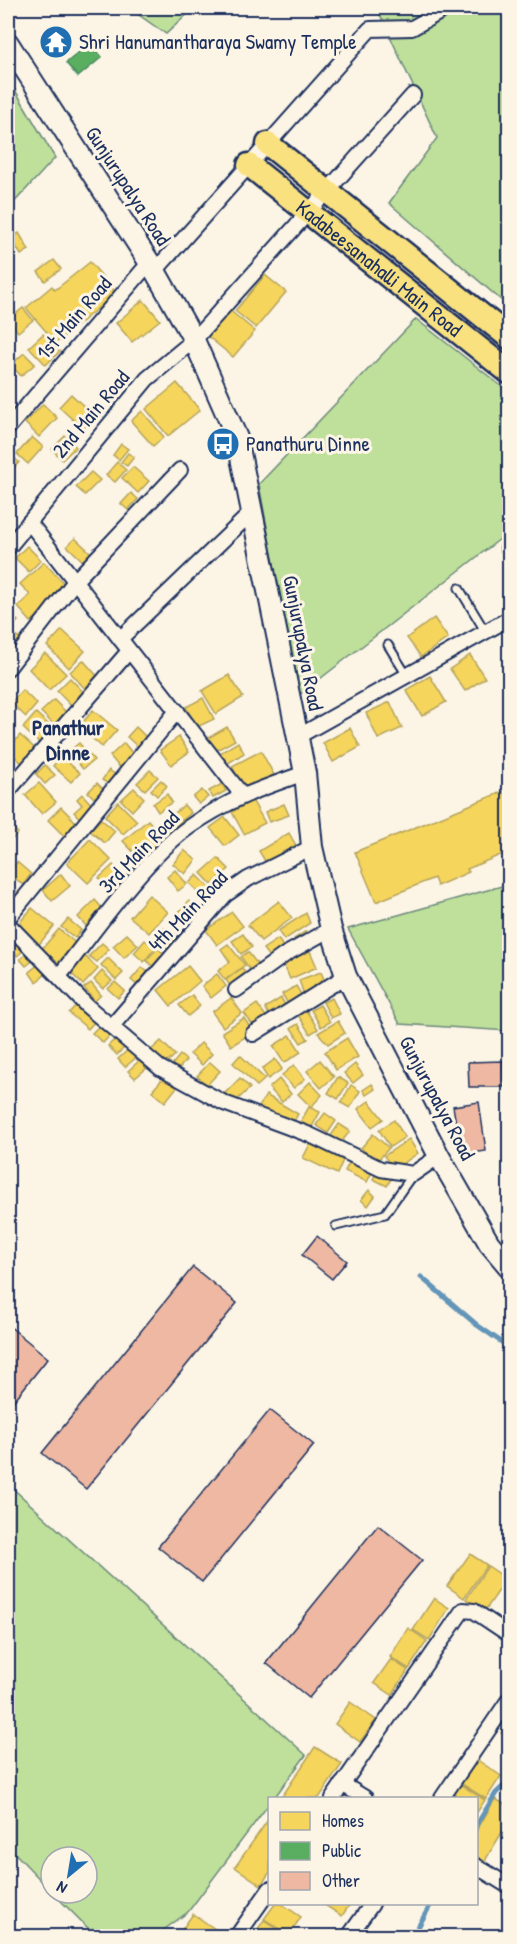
<svg xmlns="http://www.w3.org/2000/svg" width="517" height="1944" font-family="'Patrick Hand',sans-serif">
  <style>
    .green { fill: #bee09a; stroke: #6c887c; stroke-width: 1.5 }
    .homes { fill: #f6d55c; stroke: #b4a35d; stroke-width: 1.5 }
    .public { fill: #5aae61; stroke: #478860; stroke-width: 1.5 }
    .lines { fill: none; stroke-linecap: round; stroke-linejoin: round }
    .stream { stroke: #6395b8; stroke-width: 5 }
    .building { fill: #eeb8a2; stroke: #1b2f5e; stroke-width: 1.5 }
    .lane-casing { stroke: #1b2f5e; stroke-width: 11 }
    .street-casing { stroke: #1b2f5e; stroke-width: 18 }
    .secondary-casing { stroke: #1b2f5e; stroke-width: 24 }
    .primary-casing { stroke: #1b2f5e; stroke-width: 27 }
    .lane { stroke: #fcf5e5; stroke-width: 7 }
    .street { stroke: #fcf5e5; stroke-width: 14 }
    .secondary { stroke: #fcf5e5; stroke-width: 20 }
    .primary { stroke: #fae180; stroke-width: 22 }
    .labels { text-anchor: middle; stroke-width: 6; stroke-linejoin: round; paint-order: stroke }
    .poi-label { font-size: 21px; fill: #1b2f5e; stroke: #fcf5e5; text-anchor: start }
    .street-label { font-size: 21px; fill: #1b2f5e; stroke: #fcf5e5 }
    .neighbourhood-label { font-size: 22px; font-weight: bold; fill: #1b2f5e; stroke: #fcf5e5 }
  </style>
  <rect width="100%" height="100%" fill="#fcf5e5"/>
  <filter id="ink" filterUnits="userSpaceOnUse"><feTurbulence type="fractalNoise" baseFrequency=".0167" numOctaves="2"/><feDisplacementMap in="SourceGraphic" scale="12" xChannelSelector="R" yChannelSelector="G"/><feConvolveMatrix kernelMatrix="1 2 1 2 8 2 1 2 1" color-interpolation-filters="sRGB"/></filter>
  <g filter="url(#ink)">
    <!-- green -->
    <g class="green">
      <path d="M129,8H194L166,34Z"/>
      <path d="M377,8H509L510,294L501,300L389,203L437,138Z"/>
      <path d="M8,78L55,158L8,209Z"/>
      <path d="M416,319L509,392V532L298,696L259,484Z"/>
      <path d="M509,884V1031L400,1024L348,929Z"/>
      <path d="M8,1484L306,1755L274,1798H270L269,1804L188,1912L165,1929L160,1936H96L53,1893H87V1857H51V1891L8,1846Z"/>
    </g>
    <!-- homes -->
    <g class="homes">
      <path d="M19,233L29,250L21,255L11,238Z"/>
      <path d="M54,260L61,269L45,281L38,272Z"/>
      <path d="M90,262L116,293L56,343L26,308L52,286L55,290Z"/>
      <path d="M265,275L286,292L256,328L235,311Z"/>
      <path d="M143,300L160,320L132,342L116,323Z"/>
      <path d="M23,308L33,320L18,332L8,320Z"/>
      <path d="M227,308L255,331L233,357L205,334Z"/>
      <path d="M43,334L60,351L46,365L29,347Z"/>
      <path d="M24,353L35,364L21,376L11,365Z"/>
      <path d="M177,383L200,410L168,436L146,409Z"/>
      <path d="M71,394L95,417L83,429L59,407Z"/>
      <path d="M43,404L57,418L39,437L25,423Z"/>
      <path d="M142,411L164,437L153,446L131,421Z"/>
      <path d="M65,436L76,447L62,460L52,449Z"/>
      <path d="M32,437L43,447L28,464L17,454Z"/>
      <path d="M121,444L128,449L119,460L113,455Z"/>
      <path d="M8,453L19,462L10,473L8,471Z"/>
      <path d="M128,453L134,457L127,466L121,462Z"/>
      <path d="M117,462L126,470L115,482L106,475Z"/>
      <path d="M133,467L149,481L138,493L122,478Z"/>
      <path d="M91,472L100,480L85,495L76,487Z"/>
      <path d="M131,493L138,499L128,510L121,504Z"/>
      <path d="M75,538L92,554L84,562L67,546Z"/>
      <path d="M27,546L41,560L29,572L15,558Z"/>
      <path d="M44,562L68,588L31,622L18,607L30,595L20,584Z"/>
      <path d="M10,615L18,621L8,634V618Z"/>
      <path d="M434,618L448,638L421,657L407,638Z"/>
      <path d="M62,630L85,651L69,668L47,646Z"/>
      <path d="M12,632L26,644L17,654L8,646V637Z"/>
      <path d="M45,653L66,674L49,690L29,669Z"/>
      <path d="M470,655L485,678L465,691L450,669Z"/>
      <path d="M83,660L99,678L86,690L70,672Z"/>
      <path d="M229,675L243,697L216,714L202,691Z"/>
      <path d="M430,676L446,702L422,716L406,690Z"/>
      <path d="M70,678L87,696L73,708L57,691Z"/>
      <path d="M22,690L37,704L26,717L11,703Z"/>
      <path d="M203,698L214,719L197,727L186,707Z"/>
      <path d="M54,700L67,713L54,725L41,712Z"/>
      <path d="M390,702L402,728L378,739L366,713Z"/>
      <path d="M93,710L117,730L102,747L79,727Z"/>
      <path d="M36,713L58,733L44,748L23,728Z"/>
      <path d="M136,727L147,738L138,747L127,737Z"/>
      <path d="M227,727L235,740L215,751L208,738Z"/>
      <path d="M350,728L360,747L333,762L323,743Z"/>
      <path d="M20,735L40,753L26,767L8,750Z"/>
      <path d="M179,737L189,752L171,765L160,750Z"/>
      <path d="M238,742L244,753L227,764L220,753Z"/>
      <path d="M79,743L94,760L83,769L68,752Z"/>
      <path d="M124,743L134,755L120,768L110,756Z"/>
      <path d="M261,751L274,775L245,790L232,766Z"/>
      <path d="M61,756L80,773L71,782L53,766Z"/>
      <path d="M45,765L55,775L45,784L36,774Z"/>
      <path d="M109,770L120,778L113,787L102,780Z"/>
      <path d="M150,770L158,777L145,790L137,783Z"/>
      <path d="M161,780L167,786L157,796L151,790Z"/>
      <path d="M39,783L56,802L42,814L25,795Z"/>
      <path d="M97,783L103,789L94,798L88,792Z"/>
      <path d="M222,784L226,791L213,798L209,791Z"/>
      <path d="M134,788L144,798L132,811L121,800Z"/>
      <path d="M202,790L208,797L199,804L193,797Z"/>
      <path d="M504,791L507,798L510,797V851L467,869L469,872L437,886L434,878L376,902L355,852Z"/>
      <path d="M82,794L93,806L80,819L74,812L82,805L77,799Z"/>
      <path d="M167,794L172,802L158,812L153,804Z"/>
      <path d="M252,800L265,823L244,834L232,812Z"/>
      <path d="M118,802L137,821L123,834L105,816Z"/>
      <path d="M284,804L289,815L269,822L265,812Z"/>
      <path d="M184,805L191,813L168,832L161,825Z"/>
      <path d="M61,807L78,824L65,837L48,820Z"/>
      <path d="M225,817L239,835L225,846L210,828Z"/>
      <path d="M101,819L115,831L105,843L90,831Z"/>
      <path d="M148,820L164,838L140,859L123,841Z"/>
      <path d="M8,823L18,833L9,843L8,842Z"/>
      <path d="M289,833L298,849L268,866L259,851Z"/>
      <path d="M90,839L111,860L88,883L67,863Z"/>
      <path d="M184,850L196,860L185,874L173,864Z"/>
      <path d="M218,858L229,869L212,885L201,873Z"/>
      <path d="M17,862L31,874L23,885L8,872Z"/>
      <path d="M113,865L126,879L113,892L99,878Z"/>
      <path d="M175,870L187,884L178,891L167,877Z"/>
      <path d="M61,874L70,886L52,901L43,890Z"/>
      <path d="M197,875L213,891L225,879L232,886L213,906L189,883Z"/>
      <path d="M8,883L19,893L8,906Z"/>
      <path d="M149,895L168,912L149,933L130,917Z"/>
      <path d="M95,900L103,909L86,926L78,917Z"/>
      <path d="M189,901L199,910L187,923L177,914Z"/>
      <path d="M279,901L292,918L261,941L248,925Z"/>
      <path d="M32,908L54,926L36,948L14,929Z"/>
      <path d="M232,912L243,926L217,945L206,930Z"/>
      <path d="M306,913L310,923L284,940L278,931Z"/>
      <path d="M68,919L81,930L75,938L61,927Z"/>
      <path d="M164,928L170,934L162,944L155,938Z"/>
      <path d="M59,929L79,946L61,967L41,950Z"/>
      <path d="M306,931L311,939L299,946L294,939Z"/>
      <path d="M127,934L138,945L124,958L113,946Z"/>
      <path d="M174,934L183,943L173,953L163,944Z"/>
      <path d="M243,934L252,947L241,954L232,941Z"/>
      <path d="M278,939L286,951L272,961L263,949Z"/>
      <path d="M15,940L24,950L17,956L8,946Z"/>
      <path d="M145,940L155,948L144,962L134,953Z"/>
      <path d="M102,943L109,949L97,962L89,956Z"/>
      <path d="M228,944L245,965L225,980L218,971L230,962L221,949Z"/>
      <path d="M158,948L169,959L157,971L146,960Z"/>
      <path d="M310,951L317,967L290,979L283,963Z"/>
      <path d="M29,952L35,959L26,966L20,959Z"/>
      <path d="M248,952L261,969L253,974L241,957Z"/>
      <path d="M84,955L98,969L83,985L69,971Z"/>
      <path d="M108,958L123,973L116,980L101,965Z"/>
      <path d="M39,964L46,974L36,982L29,972Z"/>
      <path d="M188,966L200,981L171,1006L158,990Z"/>
      <path d="M142,967L152,976L141,989L131,980Z"/>
      <path d="M242,968L249,979L233,990L226,980Z"/>
      <path d="M102,971L112,981L103,989L94,980Z"/>
      <path d="M321,972L327,986L304,995L299,980Z"/>
      <path d="M217,974L226,986L211,998L202,986Z"/>
      <path d="M115,982L125,991L118,998L108,989Z"/>
      <path d="M91,983L101,995L95,1001L84,988Z"/>
      <path d="M296,986L304,999L290,1007L282,994Z"/>
      <path d="M192,995L200,1006L188,1016L179,1005Z"/>
      <path d="M231,998L242,1013L223,1027L212,1012Z"/>
      <path d="M281,998L287,1008L271,1018L265,1008Z"/>
      <path d="M332,998L340,1014L331,1018L323,1002Z"/>
      <path d="M78,1003L97,1019L88,1029L69,1013Z"/>
      <path d="M257,1004L268,1019L255,1028L244,1013Z"/>
      <path d="M320,1005L330,1022L321,1027L311,1010Z"/>
      <path d="M306,1010L318,1029L310,1034L298,1015Z"/>
      <path d="M244,1018L253,1032L231,1046L222,1032Z"/>
      <path d="M104,1021L114,1031L103,1043L92,1033Z"/>
      <path d="M338,1021L345,1033L328,1044L318,1033Z"/>
      <path d="M298,1024L308,1039L301,1043L291,1028Z"/>
      <path d="M290,1035L301,1052L284,1063L273,1046Z"/>
      <path d="M116,1038L125,1047L117,1055L108,1046Z"/>
      <path d="M347,1038L358,1057L336,1070L325,1052Z"/>
      <path d="M161,1041L175,1055L164,1066L150,1051Z"/>
      <path d="M201,1043L212,1054L202,1065L190,1054Z"/>
      <path d="M130,1048L137,1057L125,1067L118,1059Z"/>
      <path d="M180,1055L186,1060L177,1071L171,1066Z"/>
      <path d="M240,1055L265,1079L257,1086L233,1063Z"/>
      <path d="M275,1059L282,1069L268,1079L262,1069Z"/>
      <path d="M140,1060L147,1068L135,1078L128,1071Z"/>
      <path d="M320,1060L334,1077L321,1088L307,1071Z"/>
      <path d="M210,1062L220,1071L207,1085L197,1076Z"/>
      <path d="M355,1064L363,1075L353,1083L344,1073Z"/>
      <path d="M294,1065L305,1079L294,1088L282,1075Z"/>
      <path d="M164,1077L177,1087L165,1102L152,1091Z"/>
      <path d="M338,1077L348,1083L338,1099L328,1093Z"/>
      <path d="M240,1078L250,1088L234,1103L225,1093Z"/>
      <path d="M279,1079L291,1094L282,1102L269,1088Z"/>
      <path d="M310,1082L322,1095L311,1107L298,1094Z"/>
      <path d="M372,1084L375,1089L366,1095L363,1090Z"/>
      <path d="M351,1085L360,1091L350,1108L341,1103Z"/>
      <path d="M266,1095L298,1114L290,1128L258,1109Z"/>
      <path d="M369,1101L383,1119L372,1127L358,1109Z"/>
      <path d="M309,1107L320,1112L309,1132L298,1126Z"/>
      <path d="M325,1113L336,1121L328,1133L316,1125Z"/>
      <path d="M394,1120L405,1137L390,1147L379,1130Z"/>
      <path d="M339,1124L350,1131L340,1144L330,1137Z"/>
      <path d="M373,1134L389,1148L376,1162L361,1148Z"/>
      <path d="M409,1139L418,1153L394,1170L384,1156Z"/>
      <path d="M310,1144L343,1160L337,1174L303,1158Z"/>
      <path d="M350,1161L372,1172L367,1182L345,1171Z"/>
      <path d="M378,1170L392,1177L387,1186L373,1179Z"/>
      <path d="M369,1190L375,1196L368,1206L361,1200Z"/>
      <path d="M470,1554L487,1565L464,1598L447,1586Z"/>
      <path d="M488,1566L507,1579L484,1612L466,1599Z"/>
      <path d="M434,1598L449,1608L429,1640L413,1630Z"/>
      <path d="M408,1628L427,1641L409,1669L390,1657Z"/>
      <path d="M391,1659L408,1670L392,1695L374,1683Z"/>
      <path d="M350,1702L376,1720L360,1742L335,1724Z"/>
      <path d="M510,1719V1738L501,1733Z"/>
      <path d="M315,1747L342,1764L319,1798H281Z"/>
      <path d="M476,1759L501,1776L486,1799L460,1783Z"/>
      <path d="M460,1784L485,1800L476,1814V1798H451Z"/>
      <path d="M495,1799L510,1807V1819L483,1864L476,1860V1832Z"/>
      <path d="M270,1817V1872L261,1885L235,1867Z"/>
      <path d="M275,1904H282L301,1917L289,1935L264,1919Z"/>
      <path d="M323,1904H350L342,1916Z"/>
      <path d="M193,1914L224,1935L223,1936L178,1935Z"/>
      <path d="M264,1920L288,1936H253Z"/>
      <path d="M429,1929L441,1936H424Z"/>
      <path d="M169,1930L179,1936H164Z"/>
    </g>
    <!-- public -->
    <path class="public" d="M90,43L102,57L78,77L66,63Z"/>
    <g class="lines">
      <!-- stream -->
      <g class="stream">
        <path d="M421,1277L477,1325L510,1348"/>
        <path d="M476,1826L496,1793L510,1780"/>
        <path d="M413,1936L431,1904"/>
      </g>
    </g>
    <!-- building -->
    <g class="building">
      <path d="M503,1061L504,1087H469L468,1062Z"/>
      <path d="M479,1102L486,1151L461,1155L453,1106Z"/>
      <path d="M317,1236L347,1261L332,1279L302,1255Z"/>
      <path d="M193,1267L237,1303L86,1489L42,1453Z"/>
      <path d="M8,1325L48,1358L8,1408Z"/>
      <path d="M270,1410L314,1445L202,1582L158,1547Z"/>
      <path d="M378,1525L422,1560L309,1698L266,1663Z"/>
    </g>
    <g class="lines">
      <!-- lane casing -->
      <g class="lane-casing">
        <g id="lane">
          <path d="M459,588L485,631"/>
          <path d="M388,645L406,674"/>
          <path d="M336,1226L385,1214L413,1174"/>
        </g>
      </g>
      <!-- street casing -->
      <g class="street-casing">
        <g id="street">
          <path d="M155,271L370,29L412,28L447,8"/>
          <path d="M8,428L149,263"/>
          <path d="M29,522L242,795"/>
          <path d="M8,548L147,379L194,340L413,95"/>
          <path d="M508,548L510,550"/>
          <path d="M120,639L252,512"/>
          <path d="M8,668L75,581L180,470"/>
          <path d="M297,737L510,618"/>
          <path d="M8,791L129,651"/>
          <path d="M8,918L177,711"/>
          <path d="M8,924L87,1006L160,1068L224,1103L310,1135L381,1169L413,1174L439,1156"/>
          <path d="M59,976C94,932 144,859 189,827C225,801 264,787 305,773"/>
          <path d="M236,990L286,954L331,929"/>
          <path d="M112,1026L225,895L248,879L312,847"/>
          <path d="M253,1034L346,976"/>
          <path d="M342,1784L365,1798"/>
          <path d="M333,1798L463,1610L474,1611L510,1635"/>
          <path d="M442,1798L510,1698"/>
          <path d="M476,1866L510,1887"/>
          <path d="M237,1936L270,1889"/>
          <path d="M349,1936L372,1904"/>
        </g>
      </g>
      <!-- secondary casing -->
      <g class="secondary-casing">
        <path id="secondary" d="M8,43L155,271L194,340L237,438L305,773L312,847L331,929L346,976L439,1156L489,1243L510,1268"/>
      </g>
      <!-- primary casing -->
      <g class="primary-casing">
        <g id="primary">
          <path d="M268,144L510,338"/>
          <path id="s1" d="M249,165L510,373"/>
        </g>
      </g>
      <!-- lane -->
      <use href="#lane" class="lane"/>
      <!-- street -->
      <use href="#street" class="street"/>
      <!-- secondary -->
      <use href="#secondary" class="secondary"/>
      <!-- primary -->
      <use href="#primary" class="primary"/>
    </g>
  </g>
  <!-- icons -->
  <defs>
    <g id="temple-disc" transform="scale(1.725)"><circle r="9.5" fill="#1f6fb2" stroke="#fcf5e5"/><path d="M0-6L5-2H3V0L6.5 2.5H4V6H1.5V3h-3V6H-4V2.5H-6.5L-3 0V-2H-5Z" fill="#fff"/></g>
    <g id="bus-disc" transform="scale(1.725)"><circle r="9.5" fill="#1f6fb2" stroke="#fcf5e5"/><path d="M-5-6H5V4H4V6H2V4H-2V6H-4V4H-5ZM-3.5-4V0h7V-4ZM-3.5 1.2v1.5H-2V1.2ZM2 1.2v1.5H3.5V1.2Z" fill="#fff"/></g>
  </defs>
  <g fill-rule="evenodd">
    <use href="#temple-disc" x="56" y="42"/>
    <use href="#bus-disc" x="223" y="444"/>
  </g>
  <g class="labels">
    <!-- poi labels -->
    <g class="poi-label">
      <text x="79" y="49">Shri Hanumantharaya Swamy Temple</text>
      <text x="246" y="451">Panathuru Dinne</text>
    </g>
    <!-- street labels -->
    <g class="street-label">
      <text transform="translate(128 186) rotate(57)" y="7">Gunjurupalya Road</text>
      <text dy="7" stroke="none"><textPath href="#s1" startOffset="166">Kadabeesanahalli Main Road</textPath></text>
      <text transform="translate(74 318) rotate(-49)" y="7">1st Main Road</text>
      <text transform="translate(91 414) rotate(-50)" y="7">2nd Main Road</text>
      <text transform="translate(303 643) rotate(79)" y="7">Gunjurupalya Road</text>
      <text transform="translate(139 852) rotate(-46)" y="7">3rd Main Road</text>
      <text transform="translate(188 911) rotate(-46)" y="7">4th Main Road</text>
      <text transform="translate(437 1098) rotate(62)" y="7">Gunjurupalya Road</text>
    </g>
    <!-- neighbourhood labels -->
    <g class="neighbourhood-label">
      <text x="68" y="735">Panathur<tspan x="68" dy="25">Dinne</tspan></text>
    </g>
  </g>
  <!-- margin -->
  <rect width="517" height="1944" fill="none" stroke="#fcf5e5" stroke-width="30"/>
  <rect x="15" y="15" width="487" height="1914" fill="none" stroke="#1b2f5e" stroke-width="2" filter="url(#ink)"/>
  <!-- legend -->
  <rect x="268" y="1797" width="210" height="108" fill="#fcf5e5" stroke="#a2a6af" stroke-width="1.5"/>
  <rect x="280" y="1812" width="30" height="18" fill="#f6d55c" stroke="#a2a6af" stroke-width="1.5"/>
  <text x="322" y="1827" font-size="18" fill="#1b2f5e">Homes</text>
  <rect x="280" y="1842" width="30" height="18" fill="#5aae61" stroke="#a2a6af" stroke-width="1.5"/>
  <text x="322" y="1857" font-size="18" fill="#1b2f5e">Public</text>
  <rect x="280" y="1872" width="30" height="18" fill="#eeb8a2" stroke="#a2a6af" stroke-width="1.5"/>
  <text x="322" y="1887" font-size="18" fill="#1b2f5e">Other</text>
  <!-- north arrow -->
  <g transform="translate(69 1875) rotate(210)"><circle r="28" fill="#fcf5e5" stroke="#a2a6af" stroke-width="1.5"/>
  <path d="M0-4.5L10 22L0 15L-10 22Z" fill="#1f6fb2"/>
  <text y="-9" font-size="16" font-weight="bold" text-anchor="middle" fill="#1b2f5e">N</text>
  </g>
</svg>
